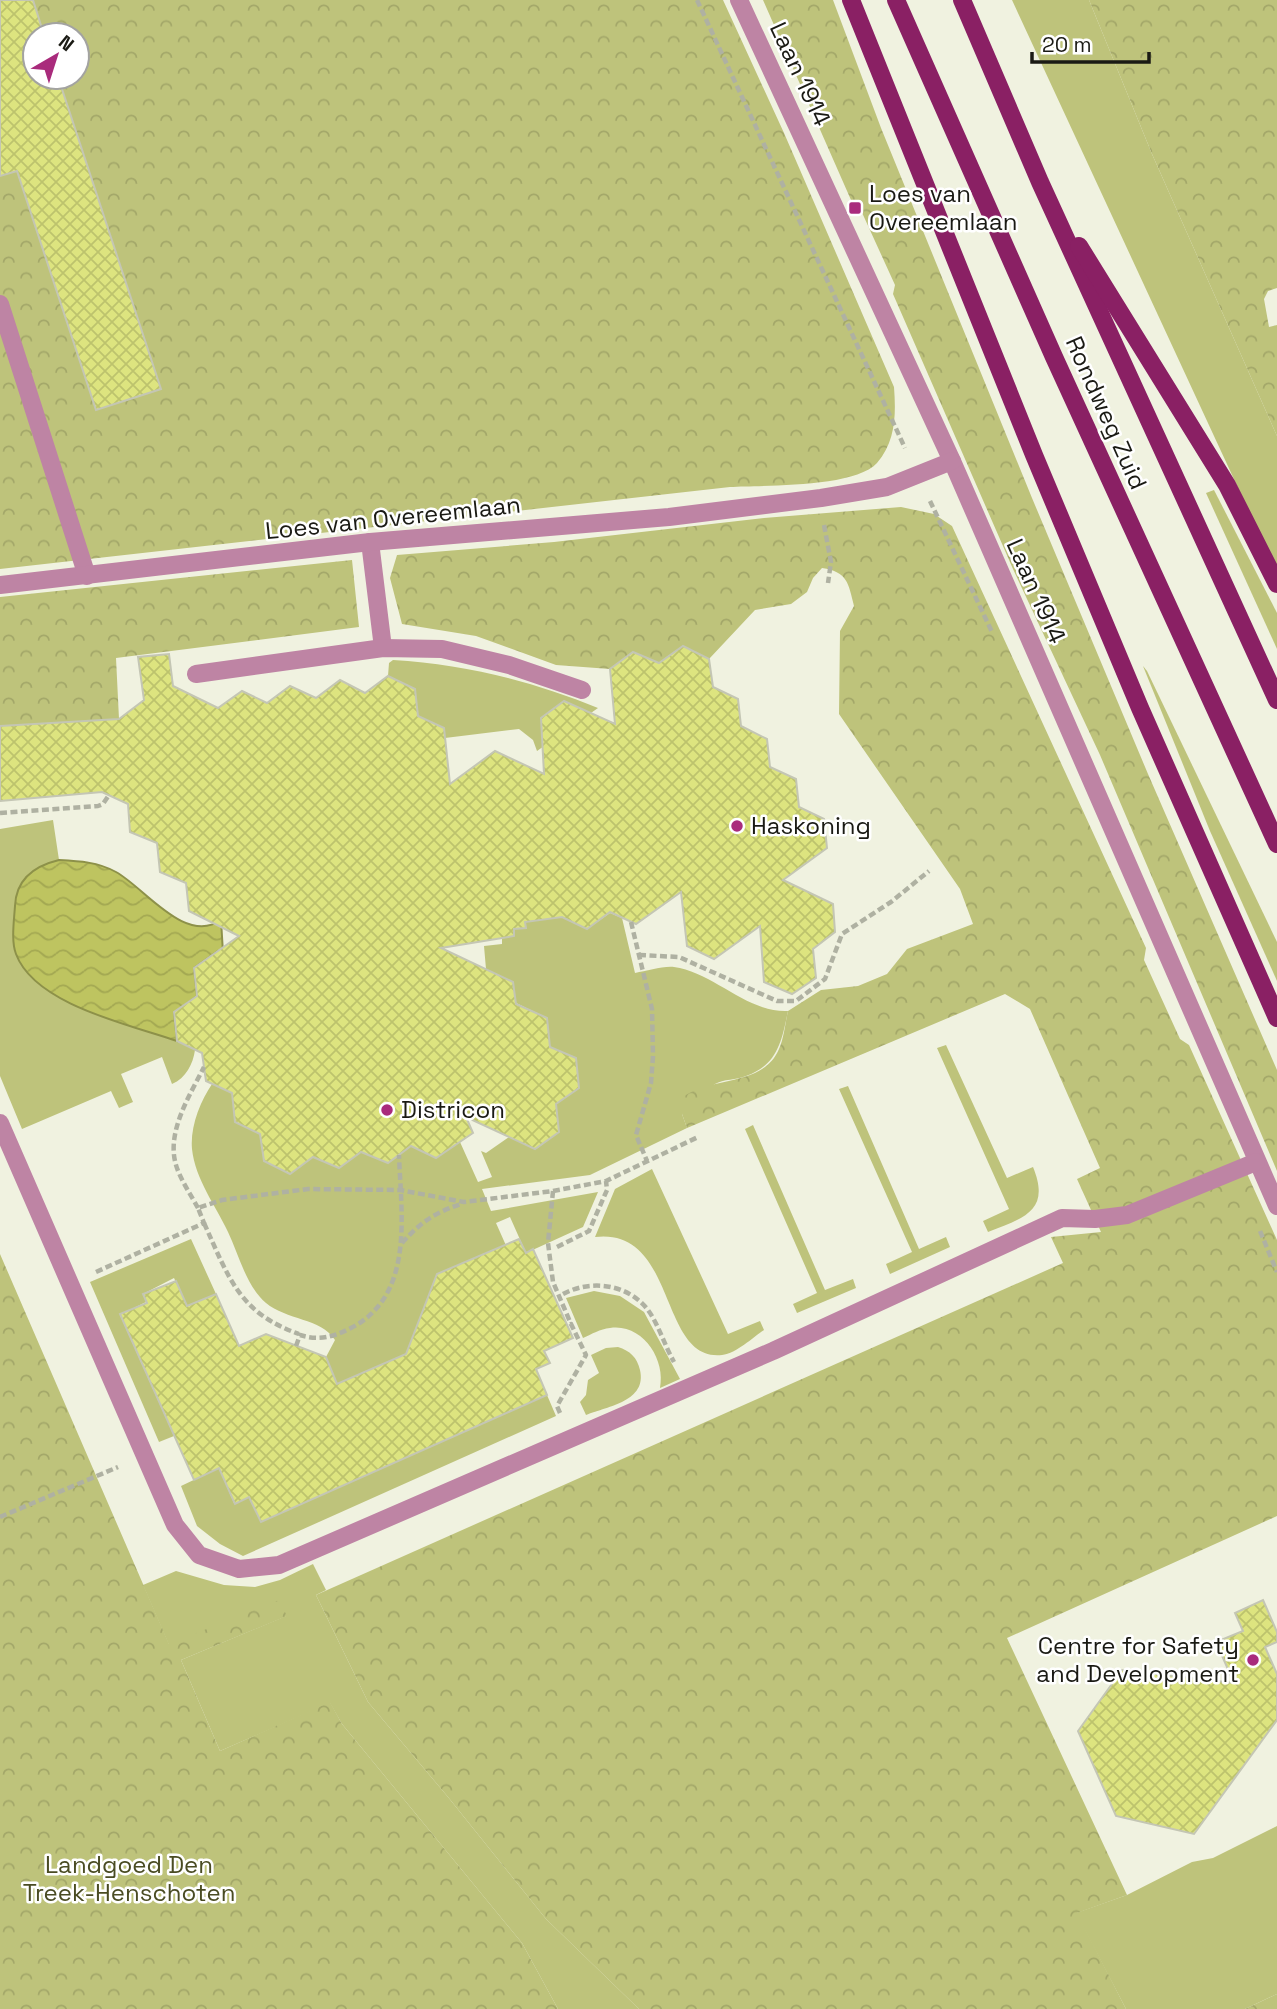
<svg xmlns="http://www.w3.org/2000/svg" width="1277" height="2009" font-family="'Space Grotesk',sans-serif">
  <style>
    .grass { fill: #bec37b }
    .forest { fill: url(#forest-crowns); fill-rule: evenodd }
    .water { fill: url(#water-waves); stroke: #8d9149; stroke-width: 2 }
    .building { fill: url(#building-cross-hatch); stroke: #c4c6b4; stroke-width: 2 }
    .lines { fill: none; stroke-linecap: round; stroke-linejoin: round }
    .path { stroke: #afb1a2; stroke-width: 4.5; stroke-dasharray: 7 3.5; stroke-linecap: butt }
    .minor { stroke: #be84a4; stroke-width: 18 }
    .major { stroke: #8a2064; stroke-width: 18 }
    .poi-dot { fill: #a92b7c; stroke: #fff; stroke-width: 2.5 }
    .labels { text-anchor: middle; stroke-width: 5; stroke-linejoin: round; paint-order: stroke }
    .street-label { font-size: 24px; fill: #1a1a14; stroke: #fff }
    .poi-label { font-size: 24px; fill: #1a1a14; stroke: #fff; text-anchor: start }
    .park-label { font-size: 24px; fill: #4a4c23; stroke: #fff }
  </style>
  <defs>
    <pattern id="forest-crowns" width="20" height="18" patternUnits="userSpaceOnUse" patternTransform="scale(1.75)"><rect width="20" height="18" fill="#bec37b"/><path d="M2 6a3 3 0 1 1 6 0M12 15a3 3 0 1 1 6 0" fill="none" stroke="#a3a769"/></pattern>
    <pattern id="water-waves" width="16" height="10" patternUnits="userSpaceOnUse" patternTransform="scale(1.75)"><rect width="16" height="10" fill="#bec460"/><path d="M0 5q4-4 8 0t8 0" fill="none" stroke="#a3a852"/></pattern>
    <pattern id="building-cross-hatch" width="8" height="8" patternUnits="userSpaceOnUse" patternTransform="scale(1.75)"><rect width="8" height="8" fill="#dde47f"/><path d="M0 0l8 8M0 8l8-8" fill="none" stroke="#bdc36d"/></pattern>
  </defs>
  <rect width="100%" height="100%" fill="#f0f2e0"/>
  <!-- grass -->
  <g class="grass">
    <path d="M1012,0H1089L1152,154L1277,436V572Z"/>
    <path d="M1214,490L1277,613V649L1206,493Z"/>
    <path d="M393,660C464,664 532,681 598,708L537,751L533,740L519,729L445,738L444,728L418,716L415,689L388,676L389,663Z"/>
    <path d="M1143,666L1147,671L1277,942V981L1210,831Z"/>
    <path d="M53,820L59,860C21,869 16,893 13,927L92,1012L177,1041L195,1050C193,1064 186,1078 172,1084L162,1057L121,1074L133,1102L119,1108L111,1091L22,1129L0,1076V829Z"/>
    <path d="M610,913L622,918L635,973C647,971 662,966 674,967C713,972 747,1013 788,1011C782,1040 778,1065 746,1076C737,1080 723,1079 715,1084C703,1092 692,1104 682,1114L687,1128L590,1175L482,1189L491,1211L598,1192L583,1227L526,1253L510,1217L496,1223L512,1259L460,1273L456,1266L437,1274L406,1354L325,1390L326,1357L335,1340C321,1318 286,1320 266,1303C246,1286 239,1255 228,1232C216,1206 195,1179 192,1149C190,1127 200,1102 212,1084L232,1093L235,1122L260,1134L264,1161L290,1174L313,1157L339,1168L361,1152L388,1163L411,1146L436,1158L460,1142L478,1182L492,1177L481,1151L486,1153L509,1137L536,1149L559,1132L556,1104L576,1059L550,1047L547,1018L516,1003L486,969L484,946L502,944V938L514,936V929L525,928V922L560,916L587,929Z"/>
    <path d="M946,1045L1007,1178L1033,1167C1051,1211 1024,1218 988,1232L983,1221L1009,1209L937,1048Z"/>
    <path d="M848,1086L919,1249L946,1237L950,1247L890,1274L886,1264L912,1252L839,1089Z"/>
    <path d="M753,1125L825,1290L853,1279L856,1288L797,1313L793,1304L817,1293L745,1129Z"/>
    <path d="M652,1169L728,1334L760,1321L764,1330C752,1338 737,1353 722,1355C658,1362 678,1227 595,1237L615,1189Z"/>
    <path d="M191,1239L216,1294L187,1306L174,1278L143,1294L146,1302L120,1315L174,1436L159,1442L90,1282Z"/>
    <path d="M594,1291L620,1296L644,1312L680,1379L660,1388C666,1359 642,1323 610,1328C600,1329 592,1334 583,1338L566,1298Z"/>
    <path d="M618,1347C630,1351 637,1357 640,1370C647,1401 609,1406 586,1415L580,1402L586,1395L588,1380L599,1373L591,1355L606,1348Z"/>
    <path d="M547,1395L556,1416L243,1556L220,1544L197,1526L181,1486L219,1468L234,1503L249,1497L261,1522Z"/>
    <path d="M313,1564L326,1590L316,1595L368,1702L448,1797L546,1919L639,2009H558L522,1943L342,1724L330,1703L220,1751L181,1660L286,1616L169,1645L143,1585L176,1571L224,1585L255,1587L280,1580Z"/>
    <path d="M1277,1826V1994L1245,2009H1126L1076,1913L1127,1895L1192,1862L1213,1858Z"/>
  </g>
  <!-- forest -->
  <g class="forest">
    <path d="M0,0H723L784,133L894,387C896,414 896,441 877,463C854,488 764,485 730,487L0,569ZM35,35H77V77H35Z"/>
    <path d="M763,0H833L881,128L1032,498L1148,774L1277,1070V1171L1100,755L1013,569L893,294L895,285L859,206L851,200Z"/>
    <path d="M1089,0H1277V288L1268,291L1264,299L1269,327L1277,325V436L1152,154Z"/>
    <path d="M901,507L934,514L952,526L1146,948L1144,960L1180,1039L1189,1045L1277,1240V1516L1007,1638L1127,1895L1077,1913L1126,2009H639L546,1919L448,1797L368,1702L316,1595L1063,1263L1051,1237L1101,1232L1077,1179L1100,1168L1030,1009L1005,994L687,1128L682,1114L683,1097C711,1076 763,1087 779,1049C784,1038 785,1024 788,1011L821,990L858,986L887,974L907,949L973,924L960,889L839,714L840,631L854,606C848,583 848,572 822,568L813,578L807,592L791,604L755,610L709,659L683,647L659,663L633,652L610,669L556,665L476,636L402,624L390,578L397,555L554,542L764,518Z"/>
    <path d="M352,560L359,627L116,658L119,719L0,726V597Z"/>
    <path d="M0,1254L169,1644L279,1600L287,1616L181,1660L220,1751L330,1702L342,1724L522,1943L558,2009H0Z"/>
    <path d="M1277,1994V2009H1245Z"/>
  </g>
  <!-- water -->
  <path class="water" d="M59,860C79,861 98,862 116,872C145,888 185,945 221,920L223,953L218,951L194,968L197,996L174,1013L177,1041C131,1025 35,1005 16,954C11,941 14,921 15,906C16,879 34,866 59,860Z"/>
  <!-- building -->
  <g class="building">
    <path d="M0,0H33L44,35H35V77H58L161,389L96,410L17,171L0,176Z"/>
    <path d="M683,646L709,659L713,687L738,699L741,726L767,739L770,767L796,779L799,807L824,819L827,848L783,880L833,904L835,932L813,949L816,978L792,994L764,982L760,926L714,959L687,946L681,892L636,924L610,912L587,929L562,917L525,922L526,928L514,929V936L441,948L513,982L516,1004L547,1018L550,1047L576,1058L579,1088L556,1104L559,1132L535,1149L466,1117L473,1133L436,1158L411,1146L388,1163L361,1152L339,1168L313,1157L290,1174L264,1161L260,1134L235,1122L232,1093L206,1081L202,1053L177,1041L174,1012L197,996L194,968L239,936L189,911L186,883L160,872L157,843L130,832L128,804L102,792L0,801V726L119,719L144,700L138,657L169,654L173,686L218,708L242,691L267,703L290,686L316,698L340,680L365,693L388,676L415,689L418,716L444,728L450,784L495,751L544,774L541,718L564,701L615,724L610,669L633,652L659,663Z"/>
    <path d="M519,1239L526,1253L533,1249L573,1338L544,1351L550,1363L536,1369L547,1395L261,1522L249,1497L235,1504L219,1468L194,1480L120,1314L147,1303L143,1294L176,1281L187,1306L216,1294L239,1346L266,1334L326,1357L337,1384L406,1354L437,1274Z"/>
    <path d="M1263,1600L1277,1632V1642L1265,1647L1277,1674V1720L1194,1834L1116,1816L1078,1731L1122,1670L1234,1683L1216,1642L1243,1631L1235,1613Z"/>
  </g>
  <g class="lines">
    <!-- path -->
    <g class="path">
      <path d="M697,0L905,448"/>
      <path d="M930,501L992,632"/>
      <path d="M824,525L831,562L828,583"/>
      <path d="M0,813L98,806L103,804L109,795"/>
      <path d="M631,922L652,1009L653,1056L651,1083L636,1135L647,1161"/>
      <path d="M639,955L679,957L777,1001H796L825,979L842,934L891,902L929,871"/>
      <path d="M553,1191L548,1243L553,1282L571,1324"/>
      <path d="M198,1208C191,1195 180,1179 176,1165C166,1132 190,1095 204,1067"/>
      <path d="M204,1223C229,1278 239,1313 299,1334"/>
      <path d="M1260,1231L1277,1272"/>
      <path d="M402,1243C421,1222 434,1213 461,1204"/>
      <path d="M557,1247L589,1231L607,1190L606,1181"/>
      <path d="M96,1272L204,1223L198,1208L222,1200L308,1189L400,1190L464,1202L553,1191L606,1181L698,1137"/>
      <path d="M563,1294C595,1277 636,1286 653,1318C661,1332 666,1348 674,1362"/>
      <path d="M296,1346L300,1335C319,1341 333,1337 351,1328C415,1295 401,1215 399,1155"/>
      <path d="M560,1413L557,1406L586,1355L571,1324L567,1326"/>
      <path d="M0,1517L118,1467"/>
    </g>
    <!-- minor -->
    <g class="minor">
      <path d="M739,0L952,461L1277,1206"/>
      <path d="M0,304L87,576"/>
      <path d="M370,542L383,648"/>
      <path d="M0,585L370,542L669,517L821,498L887,487L952,461"/>
      <path d="M196,674L383,648L442,649L509,665L582,690"/>
      <path d="M0,1123L175,1525L199,1555L239,1569L279,1565L773,1351L1062,1218L1095,1219L1127,1215L1256,1162"/>
    </g>
    <!-- major -->
    <g class="major">
      <path d="M851,0L1034,455L1140,708L1277,1018"/>
      <path d="M896,0L1054,357L1277,844"/>
      <path d="M962,0L1040,182L1277,700"/>
      <path d="M1079,246L1227,485L1277,584"/>
    </g>
  </g>
  <!-- markers -->
  <g class="poi-dot">
    <rect x="848" y="201" width="14" height="14" rx="3.5"/>
    <circle cx="737" cy="826" r="7"/>
    <circle cx="387" cy="1110" r="7"/>
    <circle cx="1253" cy="1660" r="7"/>
  </g>
  <g class="labels">
    <!-- street labels -->
    <g class="street-label">
      <text transform="translate(800 74) rotate(65)" y="8">Laan 1914</text>
      <text transform="translate(1106 413) rotate(66)" y="8">Rondweg Zuid</text>
      <text transform="translate(393 518) rotate(-6)" y="8">Loes van Overeemlaan</text>
      <text transform="translate(1036 591) rotate(66)" y="8">Laan 1914</text>
    </g>
    <!-- poi labels -->
    <g class="poi-label">
      <text x="869" y="202">Loes van<tspan x="869" dy="28">Overeemlaan</tspan></text>
      <text x="751" y="834">Haskoning</text>
      <text x="401" y="1118">Districon</text>
      <text x="1239" y="1654" text-anchor="end">Centre for Safety<tspan x="1239" dy="28">and Development</tspan></text>
    </g>
    <!-- park labels -->
    <g class="park-label">
      <text x="129" y="1873">Landgoed Den<tspan x="129" dy="28">Treek-Henschoten</tspan></text>
    </g>
  </g>
  <!-- north arrow -->
  <g transform="translate(56 56) rotate(39)"><circle r="33" fill="#ffffff" stroke="#a3a3a1" stroke-width="2"/>
  <path d="M0-5L12 26L0 18L-12 26Z" fill="#a92b7c"/>
  <text y="-10" font-size="19" font-weight="bold" text-anchor="middle" fill="#1a1a14">N</text>
  </g>
  <!-- scale -->
  <path d="M1032 52v10h117v-10" fill="none" stroke="#1a1a14" stroke-width="3.5"/>
  <text x="1042" y="52" font-size="21" fill="#1a1a14" stroke="#ffffff" stroke-width="5" paint-order="stroke">20 m</text>
</svg>
